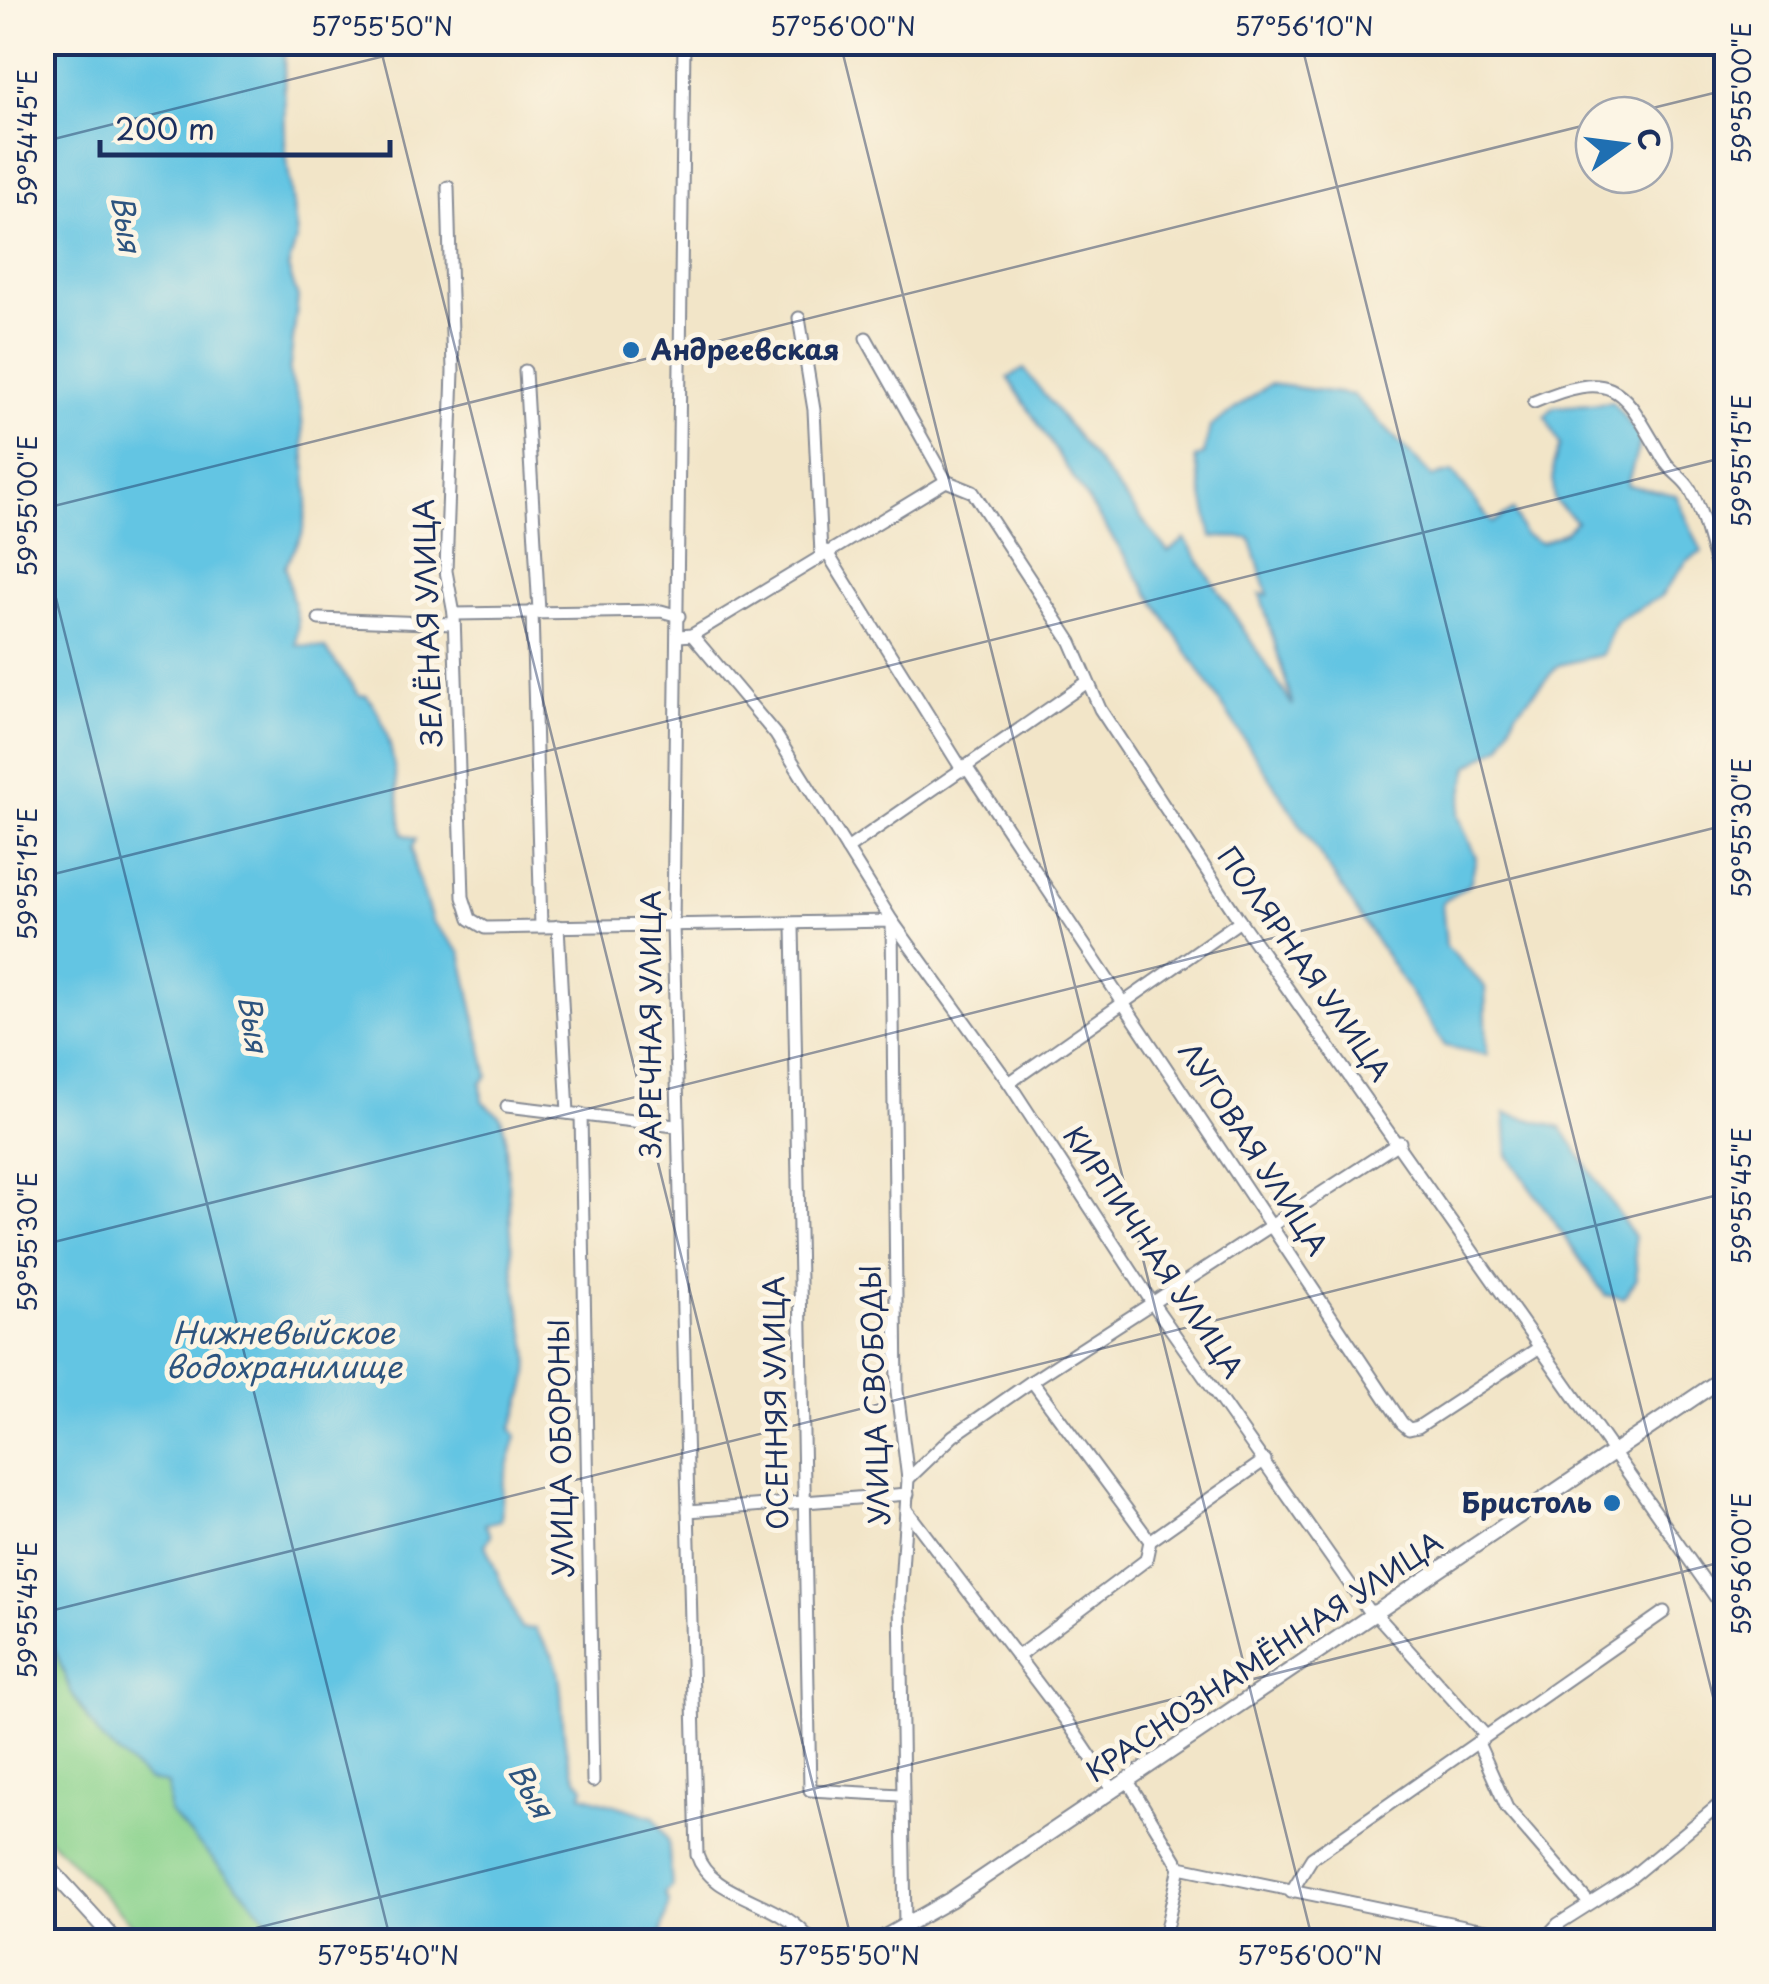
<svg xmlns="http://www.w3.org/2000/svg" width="1769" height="1984" font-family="'Playpen Sans',sans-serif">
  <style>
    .green { fill: #8bd38e; stroke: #538176; stroke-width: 2.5 }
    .water { fill: #64c5e3; stroke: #407aa0; stroke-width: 2.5 }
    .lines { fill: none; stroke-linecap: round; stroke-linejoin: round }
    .minor-casing { stroke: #868a93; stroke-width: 15 }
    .major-casing { stroke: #868a93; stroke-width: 18 }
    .minor { stroke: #fff; stroke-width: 11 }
    .major { stroke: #fff; stroke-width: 14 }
    .ticks { fill: none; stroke: #1b2f5e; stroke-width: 2.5; stroke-opacity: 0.45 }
    .poi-dot { fill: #1f6fb2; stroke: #fcf5e5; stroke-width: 4 }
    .labels { text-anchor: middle; stroke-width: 10; stroke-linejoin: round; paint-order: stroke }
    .poi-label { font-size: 28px; font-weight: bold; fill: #1b2f5e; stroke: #fcf5e5; text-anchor: start }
    .street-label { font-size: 28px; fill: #1b2f5e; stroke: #fcf5e5 }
    .water-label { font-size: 30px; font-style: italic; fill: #2d547f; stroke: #fcf5e5 }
    .neatline { fill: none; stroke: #1b2f5e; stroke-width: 4 }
    .ticks-label { font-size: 25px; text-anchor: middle; fill: #1b2f5e }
  </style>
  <rect width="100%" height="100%" fill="#fcf5e5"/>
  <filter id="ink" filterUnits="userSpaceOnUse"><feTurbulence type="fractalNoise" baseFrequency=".01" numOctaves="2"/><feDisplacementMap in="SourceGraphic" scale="20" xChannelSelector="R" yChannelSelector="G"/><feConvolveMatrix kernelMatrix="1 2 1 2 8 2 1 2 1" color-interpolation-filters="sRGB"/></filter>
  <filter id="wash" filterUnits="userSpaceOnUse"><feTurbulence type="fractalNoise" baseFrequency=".0048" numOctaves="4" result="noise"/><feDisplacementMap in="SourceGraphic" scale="40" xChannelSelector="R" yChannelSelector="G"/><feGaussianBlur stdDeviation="2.25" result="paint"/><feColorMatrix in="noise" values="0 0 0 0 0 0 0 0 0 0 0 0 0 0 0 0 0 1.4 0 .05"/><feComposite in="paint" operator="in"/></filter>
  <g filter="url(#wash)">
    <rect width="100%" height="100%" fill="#f2e5c8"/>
    <!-- green -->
    <path class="green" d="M43,1639C61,1650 62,1675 72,1694C97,1739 124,1761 169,1784V1812L282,1933L292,1932L306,1941H148L43,1832Z"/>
    <!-- water -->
    <g class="water">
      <path d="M43,42L292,43L284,56L285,144L297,237L288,268L298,298L289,373L301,408L308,497L302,535L285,567L298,622L296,645L325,648L359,695L367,696C397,731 396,794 403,834L416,839L412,847L415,868L432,921L461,953L488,1076L481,1083L482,1101L501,1117L505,1132C508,1178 510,1225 514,1272C522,1346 544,1353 511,1429L517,1436L503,1484L501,1520L485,1524L491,1535L485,1545L521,1628L535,1629C541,1640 553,1653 556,1663C568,1702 554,1754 584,1787L582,1795L654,1817L668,1840L672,1887L665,1894L669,1902L660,1941L306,1942L292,1932L282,1934L169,1812L168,1784L148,1780L102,1740L72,1694L53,1645L43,1639Z"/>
      <path d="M1024,369L1168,552L1185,539L1293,706L1260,594L1268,595L1250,538L1212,537L1195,458L1204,454L1210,427L1270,384L1353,395L1433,477L1453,472L1492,523L1513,510L1524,534L1541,543L1566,532L1576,521L1554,500L1553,466L1560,445L1545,416L1554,407L1612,402L1641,438L1627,485L1676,495L1702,552L1687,561L1660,597L1616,621L1602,655L1559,665L1516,712L1502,745L1469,766L1458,815L1476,858L1470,884L1442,903L1446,946L1485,987L1487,1055L1445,1046L1008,378Z"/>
      <path d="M1505,1113L1562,1128L1634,1237L1637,1279L1623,1298L1605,1295L1508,1155Z"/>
    </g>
  </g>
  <g filter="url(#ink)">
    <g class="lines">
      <!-- minor casing -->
      <g class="minor-casing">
        <g id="minor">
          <path d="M684,42L673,925L697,1855C711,1899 782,1899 812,1942"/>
          <path d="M448,187L453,371L446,571L454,614L463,897L470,919L485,928L892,921L897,1391L908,1479L900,1600L905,1926"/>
          <path d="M799,318L814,410L821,554"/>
          <path d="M866,338L946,481L973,492L1071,642L1100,709L1240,921L1726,1612"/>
          <path d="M525,371L539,611"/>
          <path d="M1534,402C1621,365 1624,394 1664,460C1671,472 1684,478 1690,489C1708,522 1711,559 1726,592"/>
          <path d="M826,551L963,771"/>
          <path d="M532,611L541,926"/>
          <path d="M454,614L661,611L679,616"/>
          <path d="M319,619L453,624"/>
          <path d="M692,635L946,481"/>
          <path d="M679,636L692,635L776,735L892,921L1009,1083L1151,1301L1370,1613"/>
          <path d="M967,768L1402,1423L1409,1429L1418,1427L1540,1347"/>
          <path d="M847,849L1086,683"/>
          <path d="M558,926L568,1113"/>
          <path d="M793,926L810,1790L900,1795"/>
          <path d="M1009,1083L1240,921"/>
          <path d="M507,1106L675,1126"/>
          <path d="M581,1114L593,1781"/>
          <path d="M1032,1381L1150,1541"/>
          <path d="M908,1479L953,1436L1032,1381L1400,1142"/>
          <path d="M688,1511L908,1494"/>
          <path d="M908,1512L1070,1726L1113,1790"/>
          <path d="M1373,1611L1485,1735"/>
          <path d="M1017,1657L1146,1560L1150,1541L1265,1460"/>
          <path d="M1479,1745L1507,1808L1589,1903"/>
          <path d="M1128,1781L1180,1867L1474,1928L1564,1942"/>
          <path d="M1291,1892L1312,1858L1664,1612"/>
          <path d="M1545,1938L1558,1924L1629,1879L1726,1799"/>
          <path d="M1163,1942L1180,1867"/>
        </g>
      </g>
      <!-- major casing -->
      <g class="major-casing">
        <g id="major">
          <path d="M42,1860L117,1942"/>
          <path d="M876,1942L950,1900L1726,1376"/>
        </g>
      </g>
      <!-- minor -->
      <use href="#minor" class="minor"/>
      <!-- major -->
      <use href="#major" class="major"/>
    </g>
  </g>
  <!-- ticks -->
  <path class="ticks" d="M379,42L852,1942M840,42L1313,1942M1301,42L1726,1749M1624,115L1726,90M42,142L440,42M42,509L1594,123M42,542L391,1942M42,877L1726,457M42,1245L1726,825M42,1613L1726,1193M200,1942L1726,1561M1675,1942L1726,1929"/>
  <!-- markers -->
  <g class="poi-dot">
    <circle cx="631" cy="350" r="10"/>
    <circle cx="1612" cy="1503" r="10"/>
  </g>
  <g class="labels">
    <!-- poi labels -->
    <g class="poi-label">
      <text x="651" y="360">Андреевская</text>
      <text x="1592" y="1513" text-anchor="end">Бристоль</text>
    </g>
    <!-- street labels -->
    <g class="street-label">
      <text transform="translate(428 623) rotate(-92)" y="10">ЗЕЛЁНАЯ УЛИЦА</text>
      <text transform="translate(1304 964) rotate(55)" y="10">ПОЛЯРНАЯ УЛИЦА</text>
      <text transform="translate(651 1024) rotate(-90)" y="10">ЗАРЕЧНАЯ УЛИЦА</text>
      <text transform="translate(1253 1149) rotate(57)" y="10">ЛУГОВАЯ УЛИЦА</text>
      <text transform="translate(1153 1252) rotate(56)" y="10">КИРПИЧНАЯ УЛИЦА</text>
      <text transform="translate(875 1395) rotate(-92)" y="10">УЛИЦА СВОБОДЫ</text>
      <text transform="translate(776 1403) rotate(-91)" y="10">ОСЕННЯЯ УЛИЦА</text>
      <text transform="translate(561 1448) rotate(-91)" y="10">УЛИЦА ОБОРОНЫ</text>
      <text transform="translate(1264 1657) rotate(-34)" y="10">КРАСНОЗНАМЁННАЯ УЛИЦА</text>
    </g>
    <!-- water labels -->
    <g class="water-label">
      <text transform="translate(125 224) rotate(81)" y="10">Выя</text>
      <text transform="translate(252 1024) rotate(81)" y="10">Выя</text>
      <text x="284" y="1344">Нижневыйское<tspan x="284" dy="34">водохранилище</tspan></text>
      <text transform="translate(530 1791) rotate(60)" y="10">Выя</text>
    </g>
  </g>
  <!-- margin -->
  <rect width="1769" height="1984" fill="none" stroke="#fcf5e5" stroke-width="110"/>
  <!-- north arrow -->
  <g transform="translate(1624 145) rotate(76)"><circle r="48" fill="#fcf5e5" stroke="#a2a6af" stroke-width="2.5"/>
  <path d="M0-8L18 38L0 25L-18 38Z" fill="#1f6fb2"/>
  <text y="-15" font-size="28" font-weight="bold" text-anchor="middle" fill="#1b2f5e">С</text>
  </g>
  <!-- scale -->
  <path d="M100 140v15h290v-15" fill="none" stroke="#1b2f5e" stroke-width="5"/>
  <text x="115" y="140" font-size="30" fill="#1b2f5e" stroke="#fcf5e5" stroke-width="8" paint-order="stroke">200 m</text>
  <rect x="55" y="55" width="1659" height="1874" class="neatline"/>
  <g class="ticks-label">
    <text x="382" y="36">57°55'50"N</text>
    <text x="843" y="36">57°56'00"N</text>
    <text x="1304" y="36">57°56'10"N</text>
    <text transform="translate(1742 93) rotate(-90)" y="9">59°55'00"E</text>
    <text transform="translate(28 138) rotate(-90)" y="9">59°54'45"E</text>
    <text transform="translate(1742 461) rotate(-90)" y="9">59°55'15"E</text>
    <text transform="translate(28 506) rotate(-90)" y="9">59°55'00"E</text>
    <text transform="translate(1742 828) rotate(-90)" y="9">59°55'30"E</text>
    <text transform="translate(28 874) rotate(-90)" y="9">59°55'15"E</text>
    <text transform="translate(1742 1196) rotate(-90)" y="9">59°55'45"E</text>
    <text transform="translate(28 1242) rotate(-90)" y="9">59°55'30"E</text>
    <text transform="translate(1742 1564) rotate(-90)" y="9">59°56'00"E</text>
    <text transform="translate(28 1610) rotate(-90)" y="9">59°55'45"E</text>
    <text x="388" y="1965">57°55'40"N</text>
    <text x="849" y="1965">57°55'50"N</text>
    <text x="1310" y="1965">57°56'00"N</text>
  </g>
</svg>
